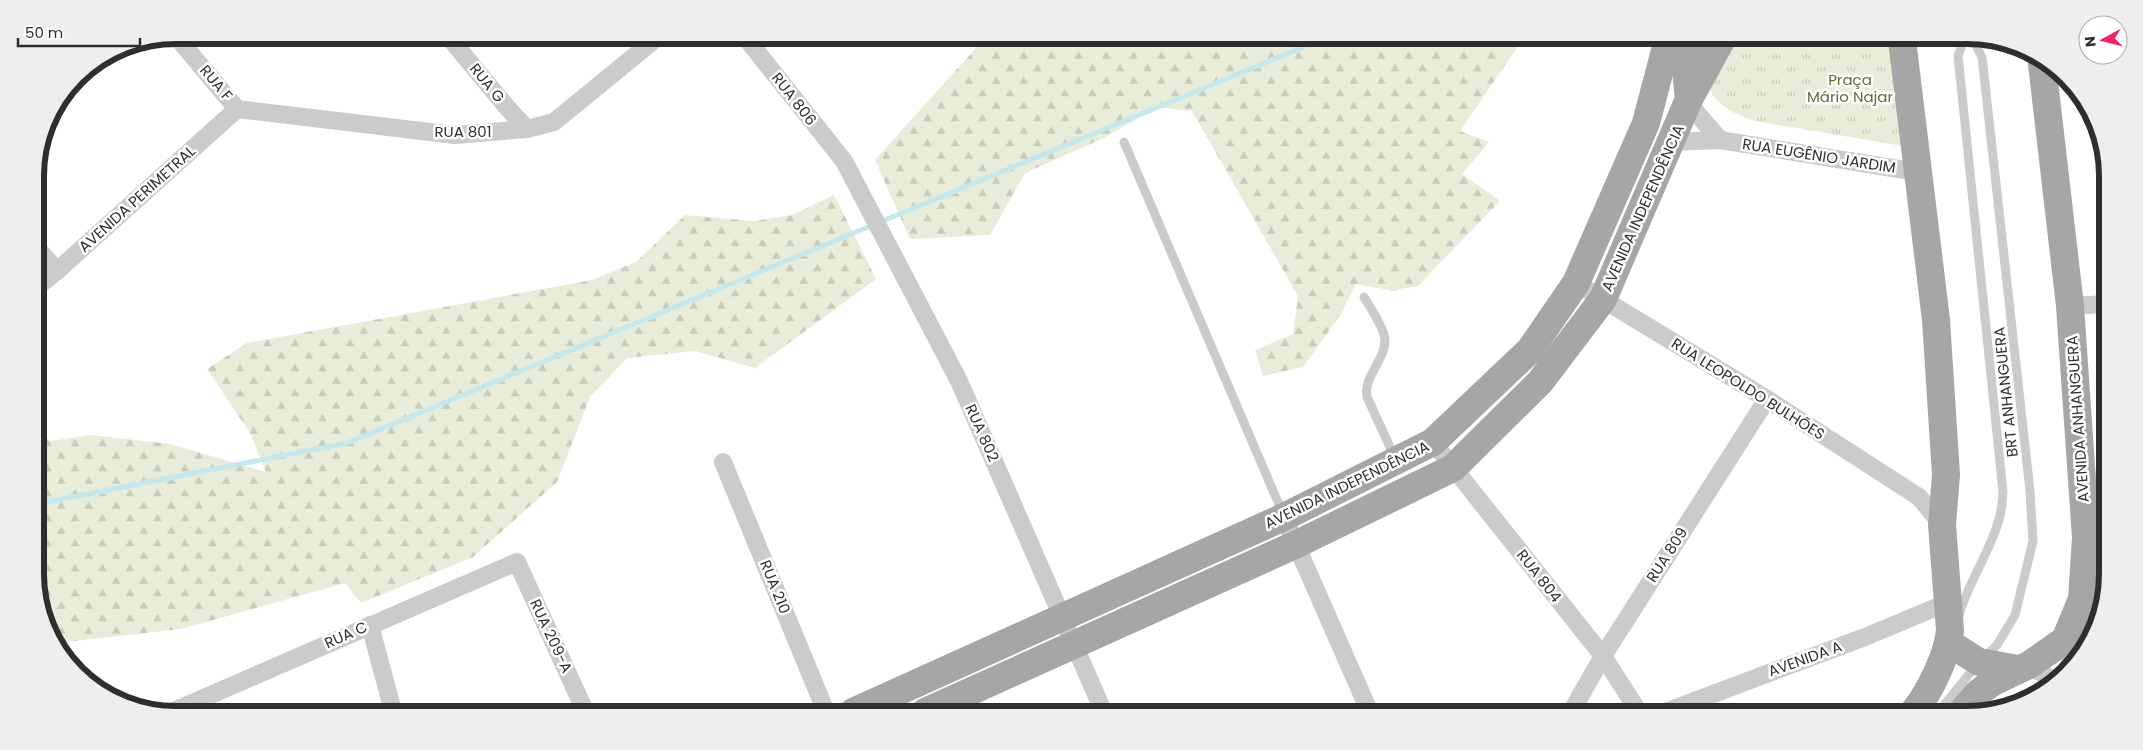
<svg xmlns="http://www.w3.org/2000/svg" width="2143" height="750" font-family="Poppins,sans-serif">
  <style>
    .grass { fill: url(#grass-tufts) }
    .forest { fill: url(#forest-firs) }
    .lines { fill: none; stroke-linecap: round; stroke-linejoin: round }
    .stream { stroke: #c5e8ee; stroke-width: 5 }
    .lane { stroke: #cbcbcb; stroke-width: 9 }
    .street { stroke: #cbcbcb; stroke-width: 18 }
    .secondary { stroke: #b8b8b8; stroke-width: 25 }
    .primary { stroke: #a6a6a6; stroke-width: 28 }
    .labels { text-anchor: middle; stroke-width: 5; stroke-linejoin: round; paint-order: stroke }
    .park-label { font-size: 15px; fill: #5d6d38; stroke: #fff }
    .street-label { font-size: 15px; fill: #2e2e2e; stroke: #fff }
    .rim { fill: none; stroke: #2e2e2e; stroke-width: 6 }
  </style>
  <defs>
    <pattern id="grass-tufts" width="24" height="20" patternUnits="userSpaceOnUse" patternTransform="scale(1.25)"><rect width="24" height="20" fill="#e8edda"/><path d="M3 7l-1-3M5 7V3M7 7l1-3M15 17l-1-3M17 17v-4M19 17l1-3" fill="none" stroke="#c7ccbb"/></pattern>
    <pattern id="forest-firs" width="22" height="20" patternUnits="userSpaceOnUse" patternTransform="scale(1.25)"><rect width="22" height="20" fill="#e8edda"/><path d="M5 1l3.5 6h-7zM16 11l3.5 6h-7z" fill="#c7ccbb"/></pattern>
  </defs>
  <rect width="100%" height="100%" fill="#fff"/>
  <!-- grass -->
  <path class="grass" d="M1731,39L1894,40L1903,146L1755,121C1740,116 1707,104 1710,82C1712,71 1726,50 1731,39Z"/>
  <!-- forest -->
  <g class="forest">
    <path d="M986,37L1523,39L1460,131L1489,142L1462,174L1500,201L1418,286L1392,291L1356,284L1341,314L1303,367L1263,376L1255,350L1293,334L1298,296L1192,111L1156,107L1106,137L1025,173L990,235L910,239L875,160Z"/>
    <path d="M834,195L876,279L755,368L695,351L627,358L590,397L557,482L473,557L361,603L345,583L181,629L58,643L38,601L37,427L49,441L93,435L170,444L266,472L250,433L207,369L247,343L592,280L636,262L685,215L754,221L792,215Z"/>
  </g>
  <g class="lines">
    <!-- stream -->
    <g class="stream">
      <path d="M885,220L1325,38"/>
      <path d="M37,504L347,443L868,227"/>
    </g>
    <!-- lane -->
    <g class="lane">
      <path d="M1124,142L1283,514"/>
      <path d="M1364,297C1370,307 1384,328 1385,339C1386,360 1363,376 1367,397L1395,458"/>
      <path d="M1959,615C1968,582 1990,553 1999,519C2002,511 2002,501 2003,492L1958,56L1964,40"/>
      <path d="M1936,715L1979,662L1997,645L2015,615L2033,541L2030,491L1982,57L1973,40"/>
    </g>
    <!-- street -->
    <g class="street">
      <path d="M175,35L237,109"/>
      <path d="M448,36L505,105L527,129"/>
      <path d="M745,37L844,161L959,381L1104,713"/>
      <path d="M1689,99L1695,111L1720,140"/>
      <path d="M237,109L455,135L527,129L554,122L659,36"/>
      <path d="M1672,142L1720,140L1917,172"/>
      <path d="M36,247L57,271"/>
      <path d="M1576,283L1767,399L1919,497L1942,525"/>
      <path d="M36,288L57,271L237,109"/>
      <path d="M2070,306L2105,304"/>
      <path d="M1433,442L1603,656L1640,714"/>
      <path d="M723,462L826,712"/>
      <path d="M1284,517L1370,713"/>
      <path d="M370,625L393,711"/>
      <path d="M2065,640L2072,665"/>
      <path d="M2029,665L2056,682"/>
      <path d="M176,710L517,562L585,711"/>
      <path d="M1570,714L1603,656L1767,399"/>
      <path d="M1660,714L1865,637L1949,602"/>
    </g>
    <!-- secondary -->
    <path class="secondary" d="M2084,572L2103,568"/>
    <!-- primary -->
    <g class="primary">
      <path d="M1902,40L1936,320L1946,475L1942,525L1950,630C1948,655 1928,696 1911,715"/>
      <path d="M1689,99L1685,61L1696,39"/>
      <path d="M1949,643L1979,662L2018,669"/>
      <path d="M853,712L1284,517L1433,442L1530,350L1576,283L1646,123L1668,39"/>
      <path d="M925,712L1297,544L1453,468L1540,382L1603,299L1689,99L1722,39"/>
      <path d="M1959,715L1978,693L1993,682L2029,665L2065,640L2082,599L2086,538L2070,306L2042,64"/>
    </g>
  </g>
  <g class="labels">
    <!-- park labels -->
    <g class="park-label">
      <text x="1850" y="85">Praça<tspan x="1850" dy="17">Mário Najar</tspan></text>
    </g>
    <!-- street labels -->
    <g class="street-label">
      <text transform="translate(216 83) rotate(50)" y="5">RUA F</text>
      <text transform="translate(487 83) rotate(51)" y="5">RUA G</text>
      <text transform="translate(794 99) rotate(52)" y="5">RUA 806</text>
      <text x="463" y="137">RUA 801</text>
      <text transform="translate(1819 156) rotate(9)" y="5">RUA EUGÊNIO JARDIM</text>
      <text transform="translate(137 199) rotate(-42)" y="5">AVENIDA PERIMETRAL</text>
      <text transform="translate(1643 208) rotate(-66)" y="5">AVENIDA INDEPENDÊNCIA</text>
      <text transform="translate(1748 389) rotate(32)" y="5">RUA LEOPOLDO BULHÕES</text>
      <text transform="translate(2006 392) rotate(-96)" y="5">BRT ANHANGUERA</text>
      <text transform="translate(2078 419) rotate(-94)" y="5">AVENIDA ANHANGUERA</text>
      <text transform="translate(982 433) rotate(66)" y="5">RUA 802</text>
      <text transform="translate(1347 485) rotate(-26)" y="5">AVENIDA INDEPENDÊNCIA</text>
      <text transform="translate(1667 555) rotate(-57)" y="5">RUA 809</text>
      <text transform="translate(1539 576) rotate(52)" y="5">RUA 804</text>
      <text transform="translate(775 587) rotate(68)" y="5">RUA 210</text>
      <text transform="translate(346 635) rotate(-24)" y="5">RUA C</text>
      <text transform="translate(551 636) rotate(65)" y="5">RUA 209-A</text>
      <text transform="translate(1805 659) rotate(-20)" y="5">AVENIDA A</text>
    </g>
  </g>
  <!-- crop -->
  <path d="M0 0H2143V750H0ZM176 44H1967A132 132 0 0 1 2099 176V574A132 132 0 0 1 1967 706H176A132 132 0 0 1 44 574V176A132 132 0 0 1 176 44Z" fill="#eee" fill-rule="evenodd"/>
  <path class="rim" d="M176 44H1967A132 132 0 0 1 2099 176V574A132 132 0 0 1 1967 706H176A132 132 0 0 1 44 574V176A132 132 0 0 1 176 44Z"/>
  <!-- north arrow -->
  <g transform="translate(2103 40) rotate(263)"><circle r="24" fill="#ffffff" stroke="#ababab"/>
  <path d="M0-4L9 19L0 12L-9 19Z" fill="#f32262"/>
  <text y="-8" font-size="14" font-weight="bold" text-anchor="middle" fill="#2e2e2e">N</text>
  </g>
  <!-- scale -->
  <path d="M18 38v8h122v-8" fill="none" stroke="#2e2e2e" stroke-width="2.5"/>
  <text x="25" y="38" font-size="15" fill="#2e2e2e" stroke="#ffffff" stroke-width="4" paint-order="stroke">50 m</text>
</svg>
